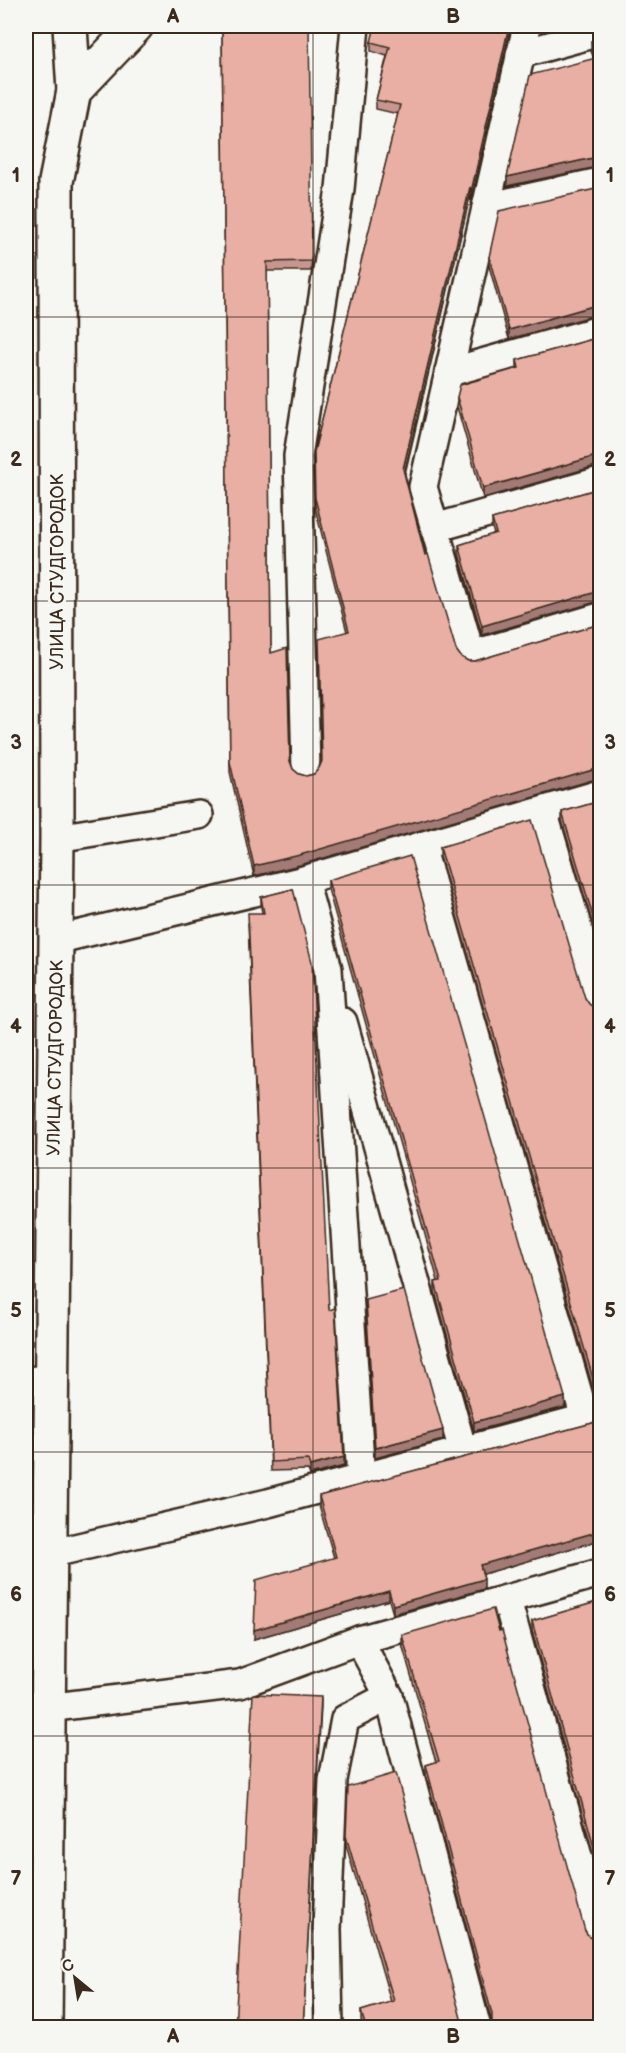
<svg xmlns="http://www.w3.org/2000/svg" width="626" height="2053" font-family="'Balsamiq Sans',sans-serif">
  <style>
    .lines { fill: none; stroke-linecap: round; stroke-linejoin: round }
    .service-casing { stroke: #3b2a1e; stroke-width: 32 }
    .minor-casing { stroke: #3b2a1e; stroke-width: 38 }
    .tertiary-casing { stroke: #3b2a1e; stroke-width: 38 }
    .service { stroke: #f6f6f2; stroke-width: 27 }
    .minor { stroke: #f6f6f2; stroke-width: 33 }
    .tertiary { stroke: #f6f6f2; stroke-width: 33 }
    .wall { fill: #c8968e; stroke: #3b2a1e; stroke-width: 1.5 }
    .shaded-wall { fill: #a37a74; stroke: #3b2a1e; stroke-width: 1.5 }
    .building { fill: #e9afa5; stroke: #3b2a1e; stroke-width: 1.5 }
    .grid { fill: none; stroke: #3b2a1e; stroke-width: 1.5; stroke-opacity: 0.55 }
    .labels { text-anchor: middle; stroke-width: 6; stroke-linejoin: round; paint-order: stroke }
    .street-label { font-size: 18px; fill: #3b2a1e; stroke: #f6f6f2 }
    .neatline { fill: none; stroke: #3b2a1e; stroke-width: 2 }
    .grid-label { font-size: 20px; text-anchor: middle; font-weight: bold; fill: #3b2a1e }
  </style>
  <rect width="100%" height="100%" fill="#f6f6f2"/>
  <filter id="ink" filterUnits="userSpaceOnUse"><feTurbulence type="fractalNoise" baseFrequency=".0167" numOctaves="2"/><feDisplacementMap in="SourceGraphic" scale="12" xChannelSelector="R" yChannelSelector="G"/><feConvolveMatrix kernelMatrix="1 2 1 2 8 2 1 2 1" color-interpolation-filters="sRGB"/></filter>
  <g filter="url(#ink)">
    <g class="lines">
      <!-- service casing -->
      <g class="service-casing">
        <g id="service">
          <path d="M527,26L423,487L471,655L600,617"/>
          <path d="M520,54L600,32"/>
          <path d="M486,207L600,182"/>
          <path d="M450,372L600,330"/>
          <path d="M435,528L600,481"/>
          <path d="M306,770L298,456L340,189L355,26"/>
          <path d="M543,811L600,1003"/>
          <path d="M57,838L199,815"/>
          <path d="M421,846L585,1418"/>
          <path d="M304,880L600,794"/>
          <path d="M343,1022L463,1451"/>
          <path d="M26,1381L51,1379"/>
          <path d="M361,1478L600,1414"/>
          <path d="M49,1554L268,1503L361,1478L328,969L304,880L56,940"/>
          <path d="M507,1600L600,1936"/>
          <path d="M359,1640L389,1696L477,2028"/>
          <path d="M47,1708L240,1684L359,1640L600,1573"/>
          <path d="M329,2028L327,1929L333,1780L345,1719L389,1696"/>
        </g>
      </g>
      <!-- minor casing -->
      <g class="minor-casing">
        <path id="minor" d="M70,26L74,91"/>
      </g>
      <!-- tertiary casing -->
      <g class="tertiary-casing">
        <path id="tertiary" d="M45,2028L57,838L56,182L74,91L136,26"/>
      </g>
      <!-- service -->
      <use href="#service" class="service"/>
      <!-- minor -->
      <use href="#minor" class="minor"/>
      <!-- tertiary -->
      <use href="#tertiary" class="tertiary"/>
    </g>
    <!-- wall -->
    <g class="wall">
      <path d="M222,26L312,255L311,271H267L271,653L290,761L293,769L299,774L306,776L314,774L319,768L347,632L315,508L314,452L398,114L376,109V100L387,56L371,51V42L511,26L471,201L470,196L405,474L425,555L456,650L461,657L468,661H475L600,624V779H596L300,865L254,876L230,772Z"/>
      <path d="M600,38V167H597L507,186L594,59L591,51V41Z"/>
      <path d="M600,188V315H596L509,339L489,266V257Z"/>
      <path d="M600,337V466H596L483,498L457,407V397L517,368V360Z"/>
      <path d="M600,488V602H596L482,635L459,554V545L494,534L492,528V519Z"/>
      <path d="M600,801V949L562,821V812Z"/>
      <path d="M440,847L585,998L589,1004L596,1009L600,1008V1399H596L440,857Z"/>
      <path d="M328,880L565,1407L474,1431L435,1292V1282L438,1281L328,889Z"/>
      <path d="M293,889L329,1310L344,1466L310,1475L308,1470L271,1471L248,923L262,913L261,907V897Z"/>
      <path d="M366,1300L443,1440L375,1458Z"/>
      <path d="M600,1421V1540L483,1574L484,1589L393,1614L389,1600L254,1639L334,1558L319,1506V1496Z"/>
      <path d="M600,1601V1879L532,1631V1621Z"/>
      <path d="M402,1635L589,1937L596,1941L492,2023L426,1775V1765L436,1762L402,1644Z"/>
      <path d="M346,1836L462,2022L465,2028H363L361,2020V2011L391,2002L346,1845Z"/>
    </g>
    <!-- shaded-wall -->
    <g class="shaded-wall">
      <path d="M509,26H511L471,201V192Z"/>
      <path d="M597,157V167L507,186V177Z"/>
      <path d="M470,187V196L403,479V469Z"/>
      <path d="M596,305V315L509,339V330Z"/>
      <path d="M596,456V466L483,498V488Z"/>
      <path d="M596,592V602L482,635V626Z"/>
      <path d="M596,769V779L300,865L254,876V866Z"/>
      <path d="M565,1397V1407L474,1431V1422Z"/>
      <path d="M443,1430V1440L375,1458V1448Z"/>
      <path d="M344,1457V1466L310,1475V1466Z"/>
      <path d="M600,1531V1540L480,1575V1565Z"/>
      <path d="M484,1579V1589L393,1614V1605Z"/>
      <path d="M389,1591V1600L254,1639V1630Z"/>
      <path d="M321,1697V1707L303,2028Z"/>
    </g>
    <!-- building -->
    <g class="building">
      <path d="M222,26H309L312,255L311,261L267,262L271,653L287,648L290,761L293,769L299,774L306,776L314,774L319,768L322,761L319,639L349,631L315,498L314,452L400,105L376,100L390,47L371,42L375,26H509L471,192L470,187L403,469L425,555L428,554L456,650L461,657L468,661H475L600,624V769H596L300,855L254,866L230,762Z"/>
      <path d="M600,38V157H597L507,177L530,75L596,58L591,41Z"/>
      <path d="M600,188V305H596L509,330L489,257L499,211Z"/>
      <path d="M600,337V456H596L483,488L457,397L460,385L519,368L517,360Z"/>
      <path d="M600,488V592H596L482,626L459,545L496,533L492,519Z"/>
      <path d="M600,801V940L562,812Z"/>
      <path d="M532,820L585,998L589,1004L596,1009L600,1008V1389H596L440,847Z"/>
      <path d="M410,856L565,1397L474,1422L435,1282L441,1281L328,880Z"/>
      <path d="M293,889L312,962L329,1310L335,1308L344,1457L310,1466L308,1460L271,1462L248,913H264L261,897Z"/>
      <path d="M404,1290L443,1430L375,1448L366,1300Z"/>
      <path d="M600,1421V1531L480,1565L484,1579L393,1605L389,1591L254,1630L256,1580L336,1557L319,1496Z"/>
      <path d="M600,1601V1869L532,1621Z"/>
      <path d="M493,1609L499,1631L502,1630L585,1931L589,1937L596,1941L600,1942V2028H489L492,2023V2014L426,1765L439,1761L402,1635Z"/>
      <path d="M253,1694L321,1697L303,2028H235Z"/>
      <path d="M396,1773L462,2022L465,2028H366L361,2011L394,2001L346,1836L348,1787Z"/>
    </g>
  </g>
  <!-- grid -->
  <path class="grid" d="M313,26V2028M26,317H600M26,601H600M26,885H600M26,1168H600M26,1452H600M26,1736H600"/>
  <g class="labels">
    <!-- street labels -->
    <g class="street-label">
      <text transform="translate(57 572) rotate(-90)" y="6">УЛИЦА СТУДГОРОДОК</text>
      <text transform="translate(55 1058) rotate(-89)" y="6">УЛИЦА СТУДГОРОДОК</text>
    </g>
  </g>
  <!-- margin -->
  <rect width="626" height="2053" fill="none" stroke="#f6f6f2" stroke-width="66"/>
  <!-- north arrow -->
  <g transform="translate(75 1978) rotate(330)" stroke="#f6f6f2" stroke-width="4.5" paint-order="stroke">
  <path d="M0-4.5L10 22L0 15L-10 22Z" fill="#3b2a1e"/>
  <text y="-9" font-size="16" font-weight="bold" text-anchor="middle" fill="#3b2a1e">С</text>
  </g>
  <rect x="33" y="33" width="560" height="1987" class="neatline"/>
  <g class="grid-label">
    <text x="173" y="23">A</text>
    <text x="453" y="23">B</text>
    <text x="16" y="182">1</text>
    <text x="610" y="182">1</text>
    <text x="16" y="466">2</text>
    <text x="610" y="466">2</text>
    <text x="16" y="749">3</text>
    <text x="610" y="749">3</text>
    <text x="16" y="1033">4</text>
    <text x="610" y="1033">4</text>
    <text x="16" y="1317">5</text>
    <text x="610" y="1317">5</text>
    <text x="16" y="1601">6</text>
    <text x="610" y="1601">6</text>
    <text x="16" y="1885">7</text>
    <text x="610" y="1885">7</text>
    <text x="173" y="2043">A</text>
    <text x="453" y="2043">B</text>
  </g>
</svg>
